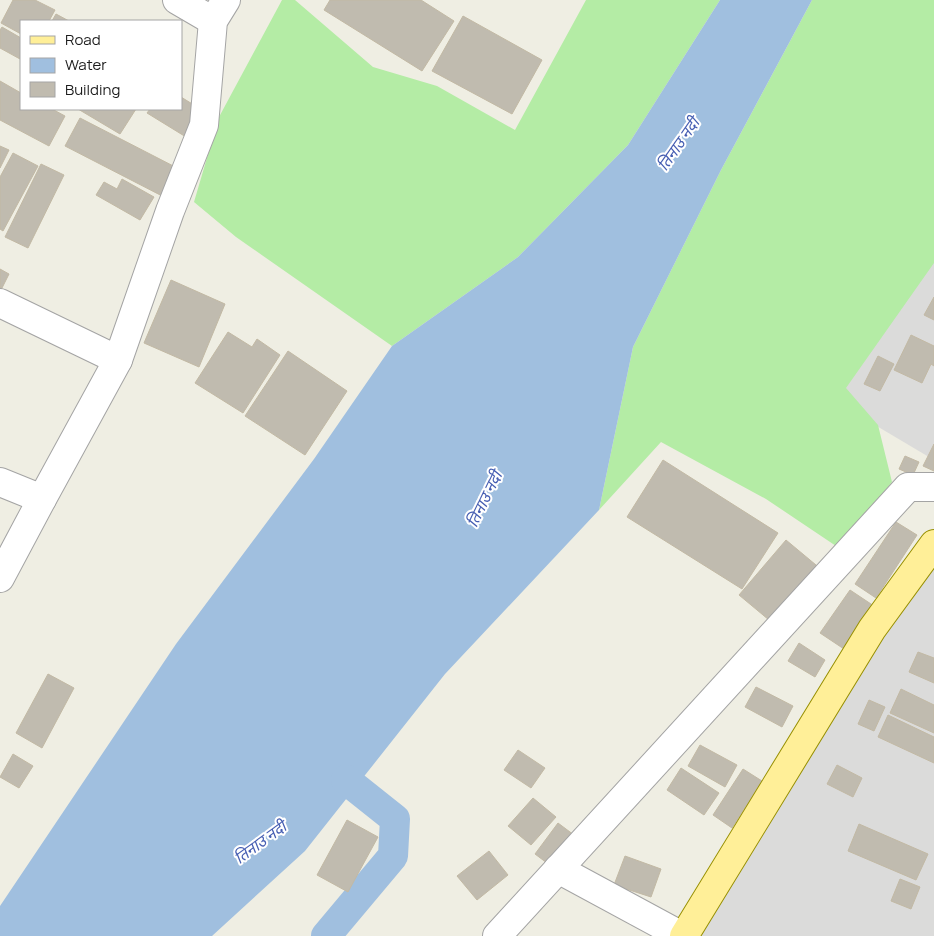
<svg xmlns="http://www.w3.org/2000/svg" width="934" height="936" font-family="Manrope,'Noto Sans Devanagari',sans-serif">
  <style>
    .residential { fill: #dbdbda }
    .grass { fill: #b4eca5 }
    .water { fill: #a0bfdf }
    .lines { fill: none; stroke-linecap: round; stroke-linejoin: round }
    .canal { stroke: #a0bfdf; stroke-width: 30 }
    .building { fill: #c0bbaf; stroke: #c2b9a4 }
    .minor-casing { stroke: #a4a4a4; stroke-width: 30 }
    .major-casing { stroke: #978f00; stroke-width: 30 }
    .minor { stroke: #fff; stroke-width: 28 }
    .major { stroke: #ffef98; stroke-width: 28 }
    .labels { text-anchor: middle; stroke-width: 4; stroke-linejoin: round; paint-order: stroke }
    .water-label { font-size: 16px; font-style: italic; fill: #455db2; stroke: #fff }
  </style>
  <rect width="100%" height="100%" fill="#efeee3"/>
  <!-- residential -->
  <g class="residential">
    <path d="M934,20V460L784,371Z"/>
    <path d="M934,551V936H684Z"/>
  </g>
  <!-- grass -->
  <g class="grass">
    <path d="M282,0H295L373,67L437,86L515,130L586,0H720L628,145L518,257L392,346L236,237L194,202L219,117Z"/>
    <path d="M812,0H934V263L846,388L878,425L892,482L839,548L766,499L661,442L599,510L633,347L721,170Z"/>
  </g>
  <!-- water -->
  <path class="water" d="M720,0H812L721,170L633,347L599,510L445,674L305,851L212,936H0V906L176,644L314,459L392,346L518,257L628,145Z"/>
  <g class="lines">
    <!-- canal -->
    <path class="canal" d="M326,936L393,856L395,819L346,780"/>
  </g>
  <!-- building -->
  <g class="building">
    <path d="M13,0H35L55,10L49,21H21V34L1,23Z"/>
    <path d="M330,0H421L454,21L422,71L324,10Z"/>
    <path d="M56,14L69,21H52Z"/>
    <path d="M463,16L542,60L512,114L432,71Z"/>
    <path d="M2,27L21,38L20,59L0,48V30Z"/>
    <path d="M0,81L21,93V109H52L65,116L49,146L0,120Z"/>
    <path d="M181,97L202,110L186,137L147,113L150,109H181Z"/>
    <path d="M78,109H136L120,134Z"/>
    <path d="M80,118L183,171L168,199L65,146Z"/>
    <path d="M0,146L9,150L0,168Z"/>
    <path d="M13,153L38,166L3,231L0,229V177Z"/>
    <path d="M41,164L64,175L28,248L5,237Z"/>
    <path d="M122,179L154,197L140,220L96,195L104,182L117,189Z"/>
    <path d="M0,269L9,274L1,290H0Z"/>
    <path d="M171,280L225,304L199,367L144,343Z"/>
    <path d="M934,297V320L924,315Z"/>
    <path d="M228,332L252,347L257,339L280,355L243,413L195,383Z"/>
    <path d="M911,335L934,346V366L931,364L922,383L894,370Z"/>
    <path d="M288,351L347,391L305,455L245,416Z"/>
    <path d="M878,356L894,364L880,391L864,384Z"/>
    <path d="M934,444V471L923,466Z"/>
    <path d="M905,456L919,462L913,475L899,469Z"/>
    <path d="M663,460L778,533L742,589L627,517Z"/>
    <path d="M896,522L917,535L876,598L855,584Z"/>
    <path d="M786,540L822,570L775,625L739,595Z"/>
    <path d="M850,590L874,606L844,649L820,633Z"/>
    <path d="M799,643L825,660L815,677L788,661Z"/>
    <path d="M918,652L934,658V683L909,672Z"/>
    <path d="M48,674L74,688L42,748L16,733Z"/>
    <path d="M756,687L793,706L782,727L745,707Z"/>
    <path d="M901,689L934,705V733L890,713Z"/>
    <path d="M869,700L885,707L874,731L858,724Z"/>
    <path d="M888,715L934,737V763L878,737Z"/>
    <path d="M700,745L737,765L725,787L688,766Z"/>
    <path d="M518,750L545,768L531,788L504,770Z"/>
    <path d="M13,754L33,766L19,788L0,777Z"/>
    <path d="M837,765L862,778L853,797L827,784Z"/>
    <path d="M681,768L719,793L704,815L667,790Z"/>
    <path d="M743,769L762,781L732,828L713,815Z"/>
    <path d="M533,798L556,817L531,845L508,826Z"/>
    <path d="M347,820L378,837L348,892L317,875Z"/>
    <path d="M558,823L578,838L555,869L535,854Z"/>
    <path d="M859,824L928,854L916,880L848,851Z"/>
    <path d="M489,851L508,875L477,900L457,876Z"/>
    <path d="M625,856L661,869L651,897L614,885Z"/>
    <path d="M900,879L920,887L911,909L891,901Z"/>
  </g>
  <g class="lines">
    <!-- minor casing -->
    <g class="minor-casing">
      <g id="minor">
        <path d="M177,0L213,21"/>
        <path d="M0,303L118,360"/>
        <path d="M0,482L42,499L118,360L170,211L204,125L213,21L226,0"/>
        <path d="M0,578L42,499"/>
        <path d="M558,869L682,936"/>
        <path d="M497,936L908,487H934"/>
      </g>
    </g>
    <!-- major casing -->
    <g class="major-casing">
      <path id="major" d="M684,936L872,629L934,544"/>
    </g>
    <!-- minor -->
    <use href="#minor" class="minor"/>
    <!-- major -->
    <use href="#major" class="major"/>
  </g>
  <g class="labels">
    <!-- water labels -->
    <g class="water-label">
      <text transform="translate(678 144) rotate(-55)" y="6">तिनाउ नदी</text>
      <text transform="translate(484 499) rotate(-64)" y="6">तिनाउ नदी</text>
      <text transform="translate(260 842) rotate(-36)" y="6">तिनाउ नदी</text>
    </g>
  </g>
  <!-- legend -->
  <rect x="20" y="20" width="162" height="90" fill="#ffffff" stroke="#a5a5a5"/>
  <rect x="30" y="36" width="25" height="8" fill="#ffef98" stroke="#a5a5a5"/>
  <text x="65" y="45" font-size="15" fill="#1d1d1d">Road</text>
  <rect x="30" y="58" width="25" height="15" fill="#a0bfdf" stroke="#a5a5a5"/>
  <text x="65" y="70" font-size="15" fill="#1d1d1d">Water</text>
  <rect x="30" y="82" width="25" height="15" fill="#c0bbaf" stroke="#a5a5a5"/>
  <text x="65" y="95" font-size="15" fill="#1d1d1d">Building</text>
</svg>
